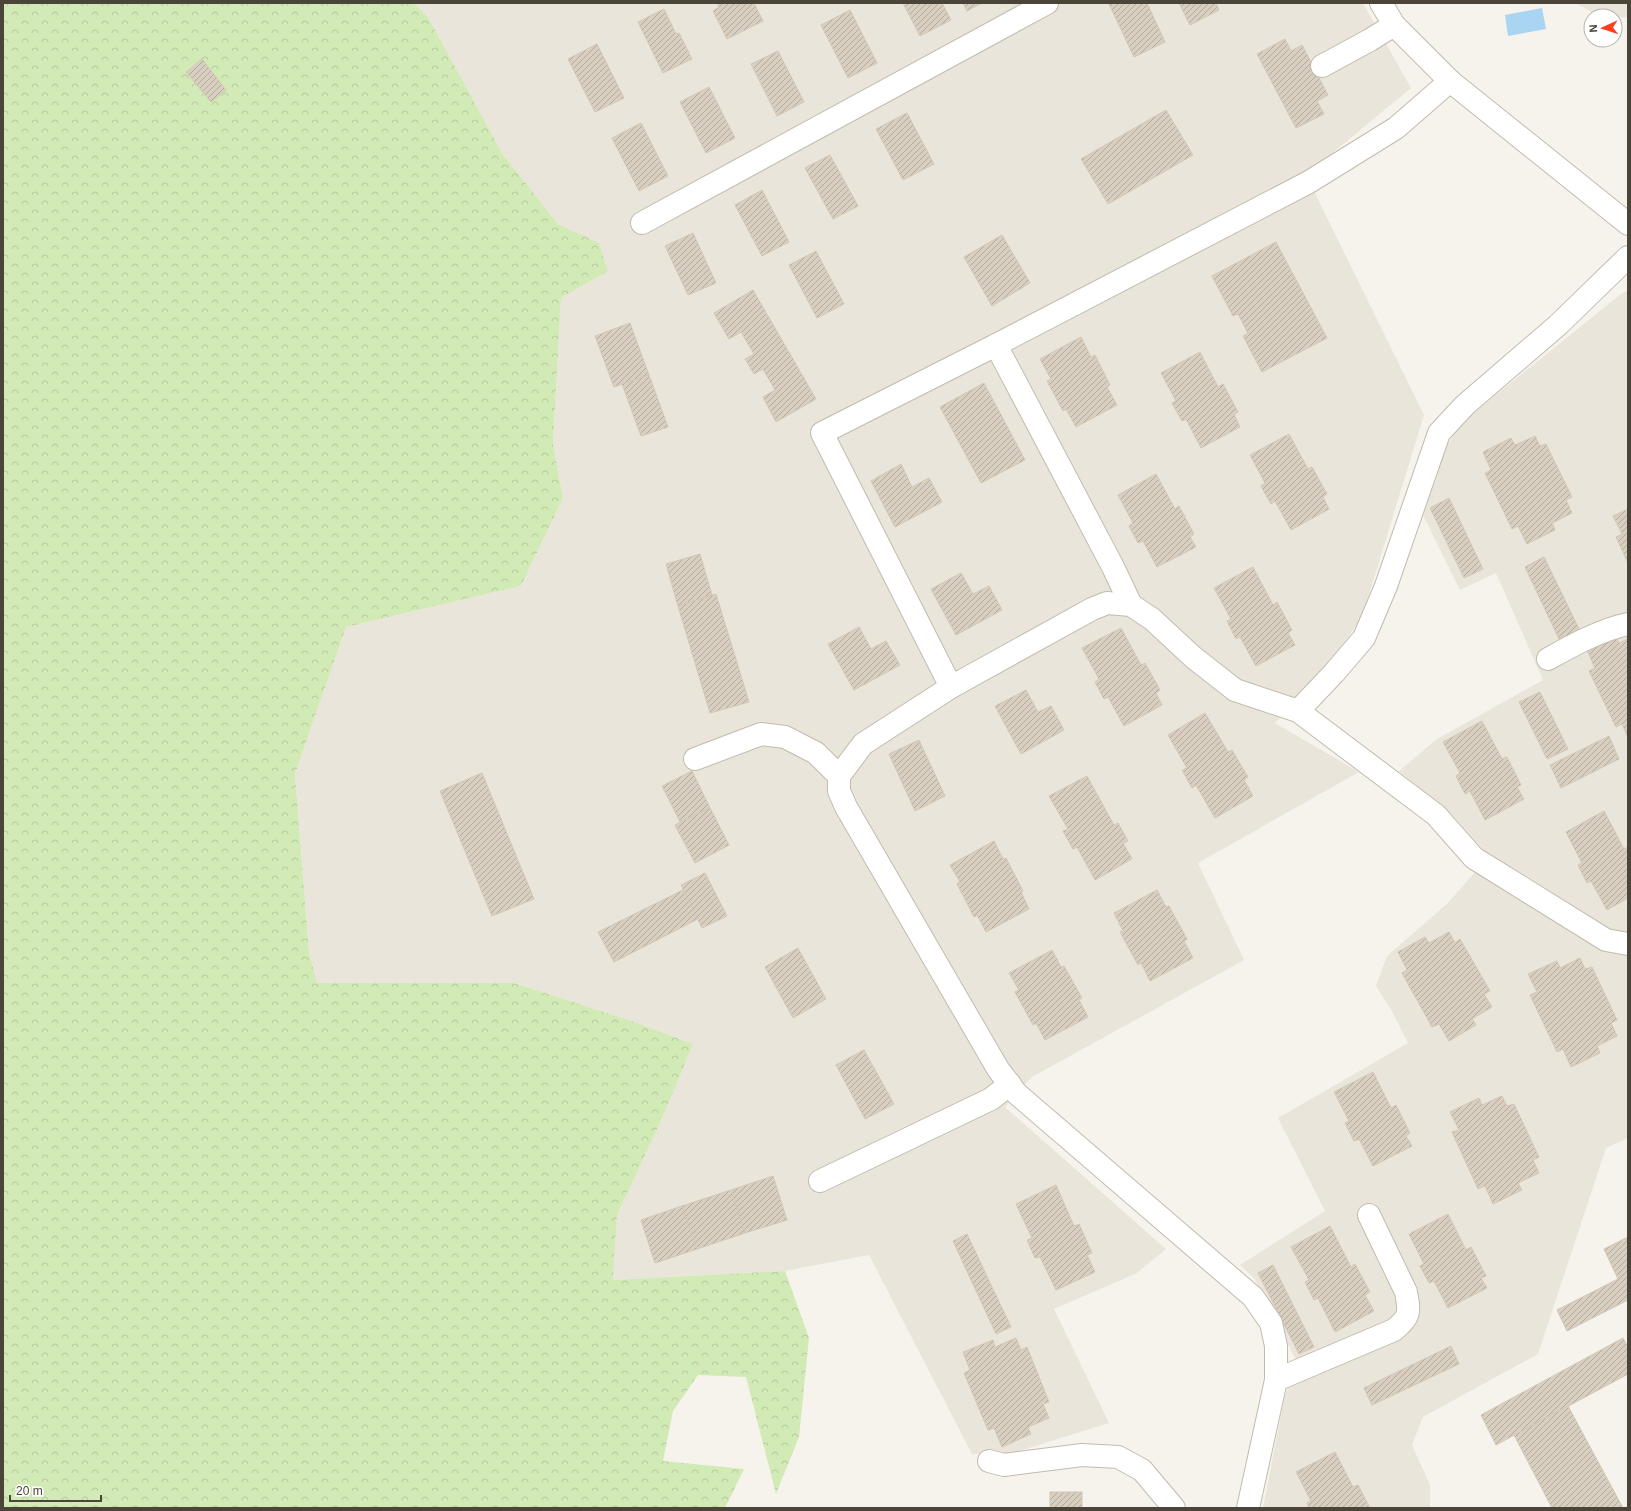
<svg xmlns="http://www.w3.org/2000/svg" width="1631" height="1511" font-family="Arial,sans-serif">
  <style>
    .residential { fill: #eae5da }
    .forest { fill: url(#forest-crowns) }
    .water { fill: #a9d4f2 }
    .building { fill: url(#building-hatch); stroke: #d3c7b4 }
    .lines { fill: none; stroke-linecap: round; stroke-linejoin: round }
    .minor-casing { stroke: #c2bbae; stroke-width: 24 }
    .minor { stroke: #fff; stroke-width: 22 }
  </style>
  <defs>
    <pattern id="forest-crowns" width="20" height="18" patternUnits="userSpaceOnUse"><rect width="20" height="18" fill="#d2eab5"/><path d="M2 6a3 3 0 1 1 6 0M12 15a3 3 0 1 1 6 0" fill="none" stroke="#b6ca9c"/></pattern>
    <pattern id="building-hatch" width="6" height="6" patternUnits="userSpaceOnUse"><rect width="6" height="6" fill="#d8cfc1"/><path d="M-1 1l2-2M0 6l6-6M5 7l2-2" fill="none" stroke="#b1aa9e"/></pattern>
  </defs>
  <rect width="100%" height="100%" fill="#f6f3ec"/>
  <!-- residential -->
  <g class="residential">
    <path d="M414,3H1363L1411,88L1306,175L1424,415L1362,617L1321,678L1275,723L1359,772L1198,863L1244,960L1032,1077L1005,1107L1166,1249L1137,1273L1054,1309L1109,1423L1013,1453L972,1454L869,1255L785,1271L613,1280L617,1215L661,1121L692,1044L626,1019L514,983H317L309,952L295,774L346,627L521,586L563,498L553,444L561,298L608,271L599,243L558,224L502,153L428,17Z"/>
    <path d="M1575,3H1628V17L1615,18V16H1600Z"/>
    <path d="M1628,290V1138L1606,1148L1538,1354L1423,1417L1412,1445L1430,1485V1508H1263L1284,1400L1296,1360L1254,1278L1240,1265L1325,1211L1278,1118L1408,1043L1393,1013L1376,986L1387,956L1448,903L1489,856L1452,814L1399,771L1437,739L1543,680L1496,573L1460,590L1422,513L1436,480L1443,452L1461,423L1621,294Z"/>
  </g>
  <!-- forest -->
  <path class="forest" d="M3,3H414L428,17L502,153L558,224L599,243L608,271L561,298L553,444L563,498L521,586L346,627L295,774L309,952L317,983H514L626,1019L693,1044L661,1121L617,1215L613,1280L785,1271L809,1338L799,1437L776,1494L746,1377L698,1375L673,1411L663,1461L744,1469L725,1508H3Z"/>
  <!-- water -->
  <path class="water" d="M1542,8L1546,29L1508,36L1505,15Z"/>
  <!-- building -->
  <g class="building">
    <path d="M717,3H754L763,21L727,39L713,11L719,7Z"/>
    <path d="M903,3H942L951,20L920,36Z"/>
    <path d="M963,3H982L967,11Z"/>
    <path d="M1111,3H1147L1165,42L1134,57L1109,4Z"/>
    <path d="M1179,3H1216L1219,10L1190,25Z"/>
    <path d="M664,9L676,34L679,33L692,59L663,73L638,22Z"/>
    <path d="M850,10L877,63L848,78L821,25Z"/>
    <path d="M1285,39L1291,51L1302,45L1328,95L1317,101L1324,114L1296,128L1257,54Z"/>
    <path d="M597,44L624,98L595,112L568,59Z"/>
    <path d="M778,51L804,102L777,116L751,64Z"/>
    <path d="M202,59L226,90L211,102L186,72Z"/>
    <path d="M709,87L735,138L706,153L680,102Z"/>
    <path d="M1166,110L1193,155L1108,204L1081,159Z"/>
    <path d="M907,113L934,164L903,180L876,129Z"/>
    <path d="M641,123L668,176L639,191L612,138Z"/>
    <path d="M830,155L858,206L833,219L805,168Z"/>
    <path d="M762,190L789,242L762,256L735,205Z"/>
    <path d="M693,233L716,283L688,295L665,246Z"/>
    <path d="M1002,235L1030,283L992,306L964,257Z"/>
    <path d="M1276,242L1327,338L1262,372L1243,336L1248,333L1238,314L1233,316L1212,276Z"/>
    <path d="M816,251L844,304L817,318L789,265Z"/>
    <path d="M753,290L816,399L776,422L763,397L775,390L763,369L754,374L745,359L754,354L741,332L729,339L714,313Z"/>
    <path d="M630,323L649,375L614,387L595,336Z"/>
    <path d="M1081,337L1091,357L1095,355L1110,385L1107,387L1117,405L1076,427L1066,409L1063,411L1047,381L1051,379L1040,359Z"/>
    <path d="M1200,352L1218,387L1223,384L1238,412L1234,414L1240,427L1201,448L1186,419L1182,421L1172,403L1176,401L1161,373Z"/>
    <path d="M649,375L668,427L641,436L622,384Z"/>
    <path d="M984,383L1025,460L981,483L940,407Z"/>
    <path d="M1289,434L1308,469L1312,467L1327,494L1323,497L1329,509L1291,530L1275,501L1271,504L1261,486L1265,483L1250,455Z"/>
    <path d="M1535,436L1540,446L1546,444L1572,497L1566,500L1572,513L1552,523L1555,530L1527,544L1518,526L1512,529L1485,473L1491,470L1483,452L1511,438L1515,445Z"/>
    <path d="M901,464L912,487L929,478L942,502L895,527L871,481Z"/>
    <path d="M1156,474L1175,509L1179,506L1194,534L1190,537L1196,547L1157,567L1143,541L1138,543L1129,526L1133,523L1118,495Z"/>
    <path d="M1449,498L1483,569L1464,578L1430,508Z"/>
    <path d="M1628,509V563L1616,537L1622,534L1613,516Z"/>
    <path d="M700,554L712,595L678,606L666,564Z"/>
    <path d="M1544,557L1580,631L1560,641L1525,567Z"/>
    <path d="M1253,567L1273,605L1277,602L1292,630L1288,633L1295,645L1256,666L1240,637L1236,639L1227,621L1231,619L1214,588Z"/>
    <path d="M961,573L973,594L989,586L1002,610L956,635L931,589Z"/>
    <path d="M716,594L749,702L710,713L678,606Z"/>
    <path d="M859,627L871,649L886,641L900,665L854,690L828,644Z"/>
    <path d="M1121,628L1141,665L1145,663L1160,690L1156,693L1162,705L1124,726L1108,697L1104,699L1095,682L1099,679L1082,648Z"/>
    <path d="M1615,636L1619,643L1628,639V738L1622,724L1616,727L1589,671L1595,668L1587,650Z"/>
    <path d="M1026,690L1038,712L1051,706L1064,730L1021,754L995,706Z"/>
    <path d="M1540,692L1568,749L1547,759L1519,702Z"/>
    <path d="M1205,713L1228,752L1232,750L1248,777L1244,780L1253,796L1215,818L1196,785L1192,788L1182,770L1187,768L1168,735Z"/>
    <path d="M1482,721L1502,759L1507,757L1521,785L1517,787L1524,799L1485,820L1470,791L1465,794L1456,776L1460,773L1443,742Z"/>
    <path d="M1609,736L1619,759L1561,788L1550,765Z"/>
    <path d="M919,740L945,796L915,811L889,754Z"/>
    <path d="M692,771L710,808L680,822L662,786Z"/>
    <path d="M482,773L534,899L492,916L440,791Z"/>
    <path d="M1087,776L1114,825L1118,823L1128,841L1123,843L1132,859L1095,880L1077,847L1073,849L1063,831L1068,829L1049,796Z"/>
    <path d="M710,808L729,845L695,863L675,825Z"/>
    <path d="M1604,811L1624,849L1628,847V898L1607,910L1591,881L1587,883L1578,865L1582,863L1566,832Z"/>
    <path d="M994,841L1003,859L1006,858L1023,891L1021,892L1029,909L986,932L977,915L974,917L957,884L960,882L950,865Z"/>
    <path d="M705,873L727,916L702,928L681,885Z"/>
    <path d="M683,890L698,919L614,962L598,932Z"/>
    <path d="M1157,890L1166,907L1169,906L1187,939L1184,941L1193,958L1150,981L1141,963L1138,965L1120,932L1123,931L1114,913Z"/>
    <path d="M1449,932L1455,943L1460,939L1490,991L1484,994L1492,1007L1472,1019L1476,1025L1449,1041L1439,1024L1432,1027L1402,973L1407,970L1398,952L1425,937L1429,943Z"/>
    <path d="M798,948L826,999L793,1018L765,967Z"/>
    <path d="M1052,950L1061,967L1064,966L1082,998L1079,1000L1088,1017L1045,1040L1036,1023L1033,1025L1015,992L1019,990L1009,973Z"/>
    <path d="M1580,958L1585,969L1592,967L1617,1020L1611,1023L1617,1036L1597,1046L1600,1053L1571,1067L1563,1049L1557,1052L1530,995L1537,992L1528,974L1557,961L1560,968Z"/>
    <path d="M864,1050L894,1104L865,1119L836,1065Z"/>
    <path d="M1373,1072L1391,1108L1396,1105L1410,1133L1406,1136L1412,1146L1373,1166L1359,1139L1354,1141L1345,1123L1349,1121L1334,1092Z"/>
    <path d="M1502,1096L1507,1106L1514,1104L1539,1157L1533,1160L1539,1173L1518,1183L1522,1190L1493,1204L1485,1186L1478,1189L1452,1132L1459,1130L1450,1112L1479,1098L1482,1105Z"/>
    <path d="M773,1176L787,1220L745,1233L731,1190Z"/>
    <path d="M1056,1185L1074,1226L1079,1224L1092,1253L1087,1255L1095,1272L1056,1290L1040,1257L1035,1258L1027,1240L1032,1238L1016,1204Z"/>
    <path d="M731,1190L745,1233L697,1249L682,1206Z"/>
    <path d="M682,1206L697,1249L655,1263L641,1220Z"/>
    <path d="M1448,1214L1466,1250L1471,1247L1486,1276L1481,1278L1487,1288L1448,1308L1434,1281L1429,1283L1420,1266L1424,1264L1409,1234Z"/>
    <path d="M1330,1226L1351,1267L1355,1264L1370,1292L1365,1295L1374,1311L1335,1332L1318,1298L1314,1300L1305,1282L1309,1280L1291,1247Z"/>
    <path d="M967,1234L1011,1327L996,1334L953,1241Z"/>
    <path d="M1628,1237V1300L1567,1331L1557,1310L1618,1279L1604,1249Z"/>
    <path d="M1273,1265L1314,1347L1299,1354L1258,1273Z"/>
    <path d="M1016,1338L1021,1350L1027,1347L1049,1402L1043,1404L1049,1418L1028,1427L1031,1434L1002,1447L994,1428L988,1430L964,1373L970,1370L963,1352L993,1340L995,1347Z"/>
    <path d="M1623,1338L1628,1347V1374L1496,1445L1481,1415Z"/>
    <path d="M1451,1346L1459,1364L1372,1405L1364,1388Z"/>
    <path d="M1568,1406L1623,1508H1552L1514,1435Z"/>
    <path d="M1335,1452L1353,1487L1358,1485L1370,1508H1309L1307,1503L1311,1501L1296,1472Z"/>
    <rect x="1050" y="1492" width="32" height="16"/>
  </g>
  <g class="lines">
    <!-- minor casing -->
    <g class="minor-casing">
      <g id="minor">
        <path d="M1381,3L1394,25L1450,81L1628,224"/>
        <path d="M1322,66L1370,40L1394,25"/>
        <path d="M642,223L1047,3"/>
        <path d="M996,345L1113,567L1131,605"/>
        <path d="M1548,659C1573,645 1600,630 1628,624"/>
        <path d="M951,687L822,433L996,345L1309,182L1396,128L1450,81"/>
        <path d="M1298,711L1334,673L1364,638L1386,586L1439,433L1465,405L1558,325L1628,257"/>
        <path d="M695,759L761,734L785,737L816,753L839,776"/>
        <path d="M820,1181L991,1099L1010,1084"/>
        <path d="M1276,1380L1394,1330C1410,1317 1410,1313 1406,1292L1369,1215"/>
        <path d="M989,1461L1004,1465L1082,1455L1118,1457L1142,1470L1174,1508"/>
        <path d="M1248,1508L1276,1380V1346L1271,1323L1253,1297L1016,1093L998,1069L846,807L839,791V776L863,744L951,687L1092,609L1107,603L1131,605L1152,619L1193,657L1235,690L1298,711L1436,815L1474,858L1606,940L1628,944"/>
      </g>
    </g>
    <!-- minor -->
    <use href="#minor" class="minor"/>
  </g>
  <!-- border -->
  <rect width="1631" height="1511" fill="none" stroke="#4b4439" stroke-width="8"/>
  <!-- north arrow -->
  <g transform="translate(1603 28) rotate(267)"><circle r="19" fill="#ffffff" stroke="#b7b4b0"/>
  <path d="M0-3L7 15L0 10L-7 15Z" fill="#fc3f1d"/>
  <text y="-6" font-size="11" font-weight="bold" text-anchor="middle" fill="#4b4439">N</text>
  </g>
  <!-- scale -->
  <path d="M10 1495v6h91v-6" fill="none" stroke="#4b4439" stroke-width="2"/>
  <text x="16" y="1495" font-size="12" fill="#4b4439" stroke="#ffffff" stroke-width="3" paint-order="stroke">20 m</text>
</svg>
